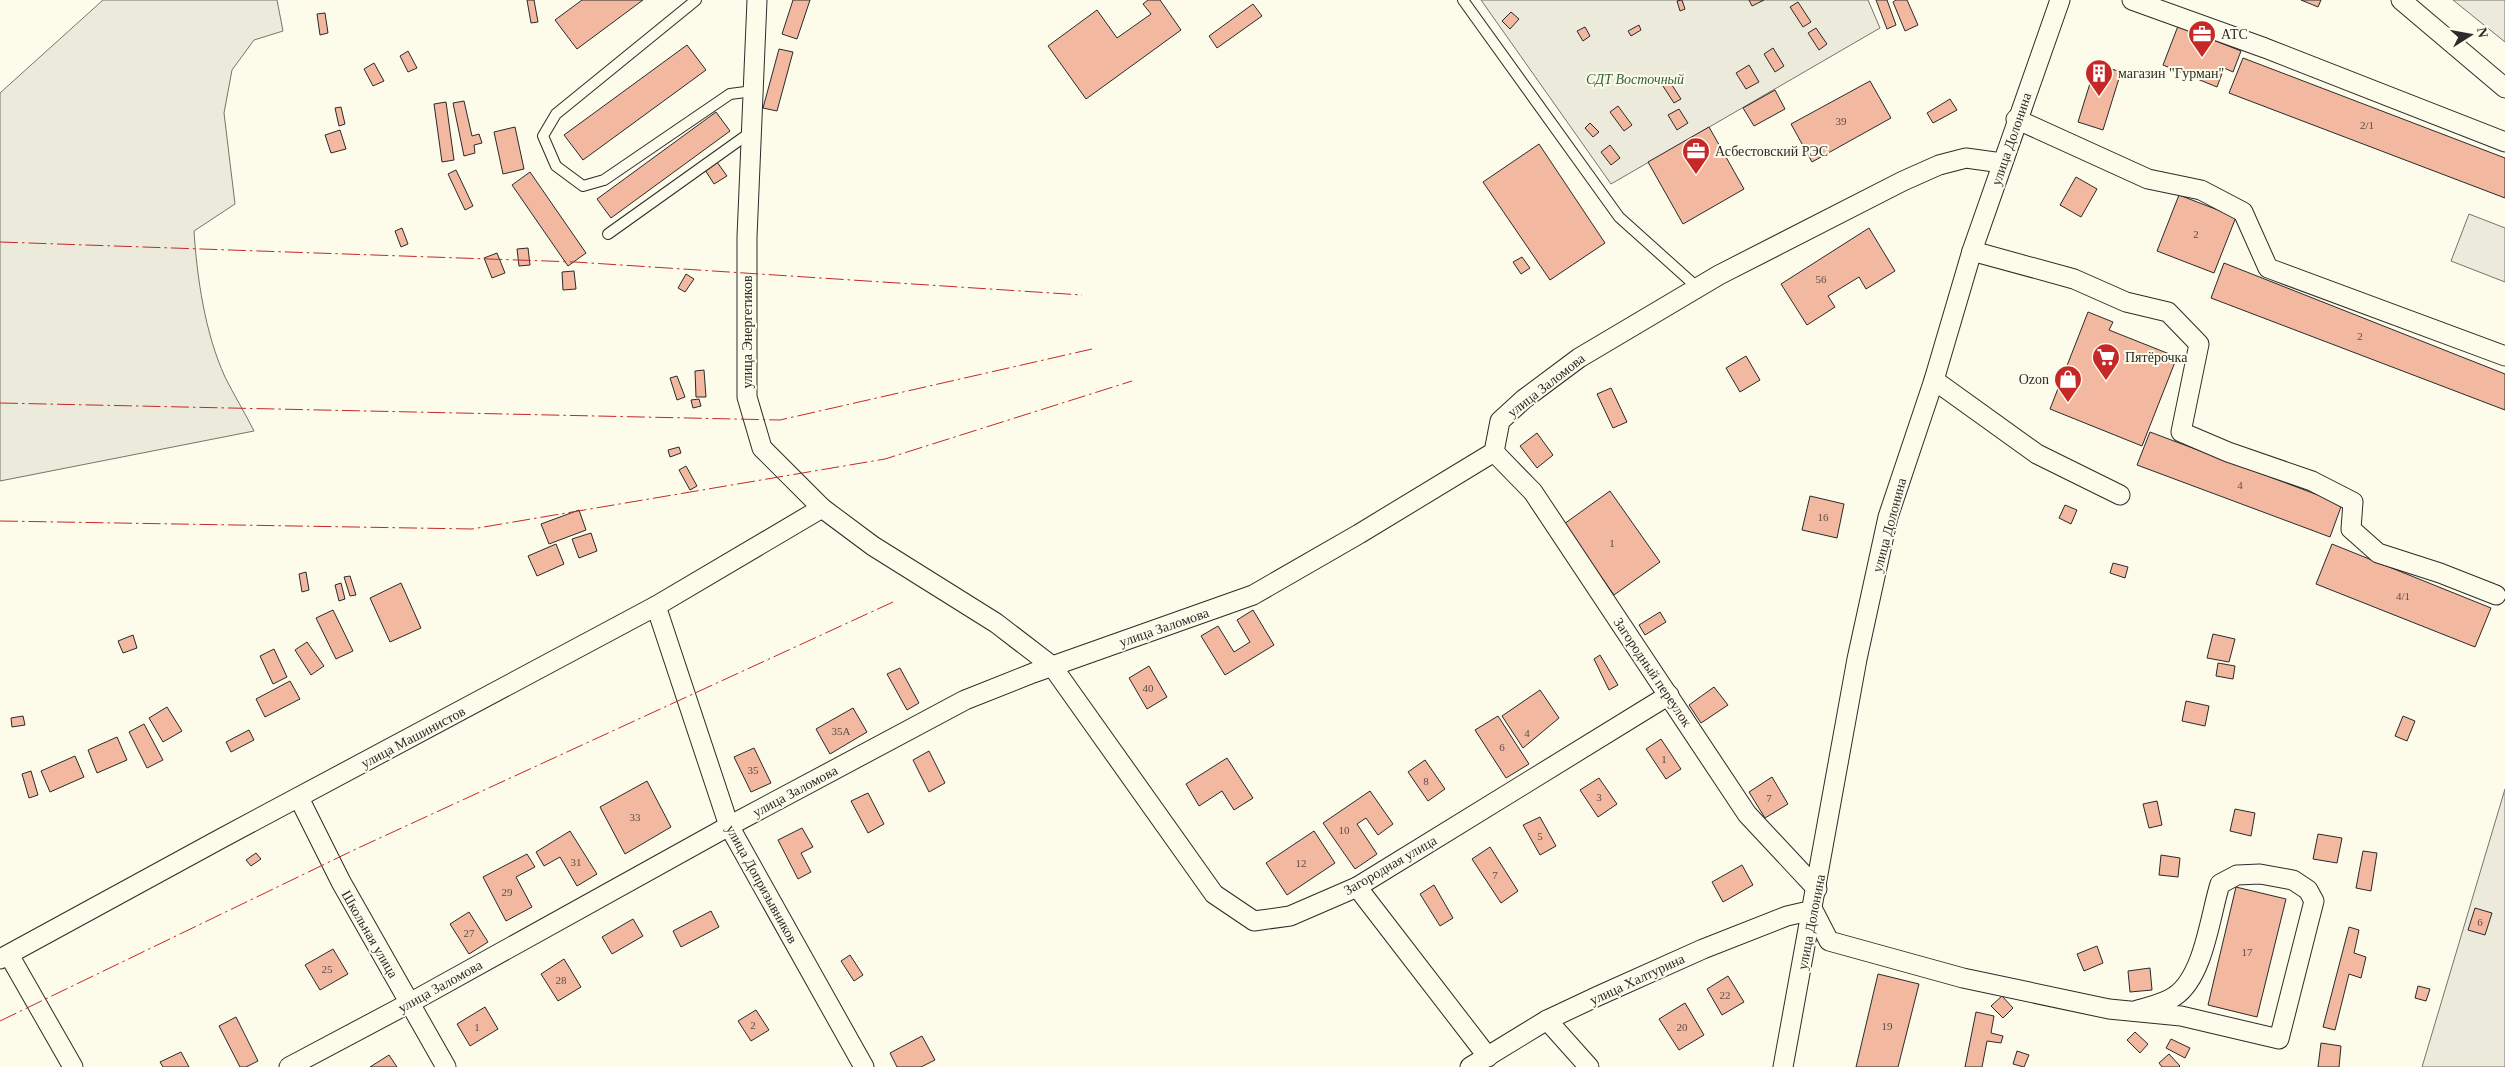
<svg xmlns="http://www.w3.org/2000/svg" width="2505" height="1067" font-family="'Times New Roman',serif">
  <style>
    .green { fill: #ecebdb; stroke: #74746e }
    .building { fill: #f2b8a0; stroke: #2b2b2b }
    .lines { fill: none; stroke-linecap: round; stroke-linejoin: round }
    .lane-casing { stroke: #2b2b2b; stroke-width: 12 }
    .street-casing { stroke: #2b2b2b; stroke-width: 21 }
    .lane { stroke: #fdfbea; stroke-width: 10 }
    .street { stroke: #fdfbea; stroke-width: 19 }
    .power { stroke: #c62828; stroke-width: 1; stroke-dasharray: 18 4 2.5 4; stroke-linecap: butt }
    .labels { text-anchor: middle; stroke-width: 4; stroke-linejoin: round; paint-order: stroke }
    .number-label { font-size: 11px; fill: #5d4e48 }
    .poi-label { font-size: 14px; fill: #2b2b2b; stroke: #fdfbea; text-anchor: start }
    .park-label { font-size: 14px; font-style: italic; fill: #34623c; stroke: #fdfbea }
    .street-label { font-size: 14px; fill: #2b2b2b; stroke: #fdfbea }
  </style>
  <rect width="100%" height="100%" fill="#fdfbea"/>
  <!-- green -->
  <g class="green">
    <path d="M103,0H277L283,31L254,40L232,70L224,113L235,204L194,231C197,278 205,333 225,377C234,395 245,413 254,431L0,481V93Z"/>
    <path d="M1481,0H1868L1880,28L1611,184Z"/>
    <path d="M2453,0H2505V42Z"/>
    <path d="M2469,214L2505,228V282L2451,261Z"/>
    <path d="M2505,789V1067H2422Z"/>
  </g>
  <!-- building -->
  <g class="building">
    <path d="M527,0H534L538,22L531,23Z"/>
    <path d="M582,0H643L577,49L555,20Z"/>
    <path d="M793,0H810L797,39L782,34Z"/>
    <path d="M1148,0H1160L1181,30L1086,99L1048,46L1097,10L1117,38L1151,14L1143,4Z"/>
    <path d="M1682,0L1685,9L1680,11L1677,1Z"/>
    <path d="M1749,0H1764L1752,6Z"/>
    <path d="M1876,0H1887L1896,25L1887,29Z"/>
    <path d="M1896,0H1907L1918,25L1905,31L1893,2Z"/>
    <path d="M2301,0H2321L2318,7Z"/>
    <path d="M1798,2L1811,22L1803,27L1790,7Z"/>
    <path d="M1253,4L1262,16L1217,48L1209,36Z"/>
    <path d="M1511,12L1519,19L1510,29L1502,21Z"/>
    <path d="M325,13L328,33L320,35L317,14Z"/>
    <path d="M1639,25L1641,30L1631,36L1628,31Z"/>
    <path d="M2178,26L2241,51L2233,72L2224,68L2217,87L2163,65Z"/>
    <path d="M1585,27L1590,36L1583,41L1577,31Z"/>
    <path d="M1816,28L1827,44L1819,50L1808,33Z"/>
    <path d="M687,45L706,70L583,160L564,135Z"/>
    <path d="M1773,48L1784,66L1775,72L1764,54Z"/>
    <path d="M779,49L793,52L777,111L763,108Z"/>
    <path d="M408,51L417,68L408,72L400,56Z"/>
    <path d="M2243,58L2505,158V198L2229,93Z"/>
    <path d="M374,63L384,81L373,86L364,69Z"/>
    <path d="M2096,64L2121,72L2103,130L2078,122Z"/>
    <path d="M1749,65L1759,82L1746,89L1736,73Z"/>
    <path d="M1668,79L1681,99L1674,103L1661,83Z"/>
    <path d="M1870,81L1891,118L1812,162L1791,124Z"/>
    <path d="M1775,90L1785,109L1754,126L1743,108Z"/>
    <path d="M1950,99L1957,110L1933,123L1927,113Z"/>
    <path d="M464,101L472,136L479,134L482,143L474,145L475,153L464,156L453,103Z"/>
    <path d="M446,102L454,160L442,162L434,104Z"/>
    <path d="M1618,106L1632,125L1624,131L1610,112Z"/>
    <path d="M341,107L345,124L339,126L335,108Z"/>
    <path d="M1679,109L1688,123L1677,130L1668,115Z"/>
    <path d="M716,112L730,131L611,218L597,199Z"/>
    <path d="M1590,123L1599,132L1593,137L1585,128Z"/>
    <path d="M515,127L524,169L503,174L494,132Z"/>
    <path d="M1709,127L1744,189L1683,224L1648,162Z"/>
    <path d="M340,130L346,149L331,153L325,135Z"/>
    <path d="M1539,144L1605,243L1550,280L1483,182Z"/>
    <path d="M1610,145L1620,158L1611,165L1601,152Z"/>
    <path d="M717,162L727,176L714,184L705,170Z"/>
    <path d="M456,170L473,206L465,210L448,174Z"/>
    <path d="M530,172L586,253L568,266L512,185Z"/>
    <path d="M2076,177L2097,189L2081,217L2060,205Z"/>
    <path d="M2179,195L2236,217L2214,273L2157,251Z"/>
    <path d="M402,228L408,244L401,247L395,231Z"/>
    <path d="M1869,228L1895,271L1866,289L1859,277L1828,296L1835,307L1807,325L1781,284Z"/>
    <path d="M528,248L530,265L519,266L517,249Z"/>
    <path d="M497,253L505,273L492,278L484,258Z"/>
    <path d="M1522,257L1530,268L1521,274L1513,262Z"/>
    <path d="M2224,263L2505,374V410L2211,298Z"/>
    <path d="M574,271L576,289L563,290L562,272Z"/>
    <path d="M686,274L694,279L685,292L678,288Z"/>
    <path d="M2088,312L2113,322L2109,330L2177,357L2142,446L2050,409Z"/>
    <path d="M1746,356L1760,380L1740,392L1726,368Z"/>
    <path d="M704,370L706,397H696L695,371Z"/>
    <path d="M677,376L685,397L677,400L670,378Z"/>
    <path d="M1611,388L1627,422L1613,428L1597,394Z"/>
    <path d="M699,399L701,406L693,408L691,400Z"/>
    <path d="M2150,432L2342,504L2330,537L2137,465Z"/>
    <path d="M1537,433L1553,455L1537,468L1520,446Z"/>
    <path d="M679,447L681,453L670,457L668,450Z"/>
    <path d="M686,466L697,486L690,490L679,470Z"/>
    <path d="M1610,491L1660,562L1614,595L1564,524Z"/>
    <path d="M1810,496L1844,504L1837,538L1802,530Z"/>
    <path d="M2065,505L2077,510L2071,524L2059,518Z"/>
    <path d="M579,510L586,530L549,544L541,524Z"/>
    <path d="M591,533L597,551L579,558L572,539Z"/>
    <path d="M556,544L564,564L537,576L528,556Z"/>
    <path d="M2332,544L2491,608L2475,647L2316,584Z"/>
    <path d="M2113,563L2128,567L2125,578L2110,573Z"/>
    <path d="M306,572L309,590L302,592L299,574Z"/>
    <path d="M350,576L356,595L350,596L344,577Z"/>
    <path d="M341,583L345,599L339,601L335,585Z"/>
    <path d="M401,583L421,628L390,642L370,598Z"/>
    <path d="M333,610L353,651L336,659L316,618Z"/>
    <path d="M1253,610L1274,645L1225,675L1201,636L1218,626L1234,652L1250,642L1237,620Z"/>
    <path d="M1660,612L1666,622L1645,635L1639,625Z"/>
    <path d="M2213,634L2235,639L2229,662L2207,658Z"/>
    <path d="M133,635L137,648L123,653L118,641Z"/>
    <path d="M307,642L324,666L311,675L295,650Z"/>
    <path d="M274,649L287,677L273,684L260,656Z"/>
    <path d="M1600,655L1618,685L1609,690L1594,659Z"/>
    <path d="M2218,663L2235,666L2233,679L2216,676Z"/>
    <path d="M1149,666L1167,697L1147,709L1129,678Z"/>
    <path d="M900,668L919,703L907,710L887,674Z"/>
    <path d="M290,681L300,699L265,717L256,699Z"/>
    <path d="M1714,687L1728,705L1701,723L1689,705Z"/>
    <path d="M1540,690L1559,718L1523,748L1502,716Z"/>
    <path d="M2186,701L2209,706L2205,726L2182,721Z"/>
    <path d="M167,707L182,731L163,742L149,718Z"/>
    <path d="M853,708L867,732L830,754L816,729Z"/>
    <path d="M23,716L25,725L12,727L11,718Z"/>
    <path d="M1498,716L1529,764L1506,778L1475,730Z"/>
    <path d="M2403,716L2415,721L2407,741L2395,736Z"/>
    <path d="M144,724L163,760L147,768L129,732Z"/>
    <path d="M249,730L254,740L231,752L226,742Z"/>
    <path d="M117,737L127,760L97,773L88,750Z"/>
    <path d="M1661,739L1681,769L1666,779L1646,749Z"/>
    <path d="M754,748L771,783L751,792L734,757Z"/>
    <path d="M929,751L945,783L929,792L913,760Z"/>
    <path d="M75,756L84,777L50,792L41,771Z"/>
    <path d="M1227,758L1253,798L1234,810L1222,791L1199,806L1186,784Z"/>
    <path d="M1425,760L1445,789L1428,801L1408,772Z"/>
    <path d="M31,771L38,795L29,798L22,774Z"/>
    <path d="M1772,777L1788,804L1765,818L1749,792Z"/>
    <path d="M1599,778L1617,804L1598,817L1580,790Z"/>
    <path d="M647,781L671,827L625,854L600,807Z"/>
    <path d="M1370,791L1393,824L1378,835L1366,818L1357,824L1377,854L1355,869L1323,823Z"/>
    <path d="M868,793L884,824L868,833L851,801Z"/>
    <path d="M2157,801L2162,825L2149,828L2143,804Z"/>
    <path d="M2235,809L2255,813L2251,836L2230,831Z"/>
    <path d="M1540,817L1556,846L1540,855L1523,825Z"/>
    <path d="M802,828L813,847L801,853L811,872L798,879L778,840Z"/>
    <path d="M570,831L597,874L577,886L560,857L544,866L536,852Z"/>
    <path d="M1314,831L1335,863L1287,895L1266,863Z"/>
    <path d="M2318,834L2342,838L2337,863L2313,859Z"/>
    <path d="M1490,847L1518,891L1501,903L1472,859Z"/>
    <path d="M2363,851L2377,853L2371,891L2356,888Z"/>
    <path d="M256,853L261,859L251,866L246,860Z"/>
    <path d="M527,854L535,867L516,877L532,907L506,921L483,877Z"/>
    <path d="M2161,855L2180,858L2178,877L2159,875Z"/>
    <path d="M1742,865L1753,885L1723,902L1712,882Z"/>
    <path d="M1434,885L1453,918L1440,926L1420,894Z"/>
    <path d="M2236,887L2286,899L2257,1017L2208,1005Z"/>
    <path d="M2475,908L2492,913L2485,935L2468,930Z"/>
    <path d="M711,911L719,927L681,947L673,931Z"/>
    <path d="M469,912L488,942L469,954L450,924Z"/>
    <path d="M633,919L643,936L612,954L602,937Z"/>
    <path d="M2349,927L2359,930L2354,953L2366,957L2361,978L2349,974L2335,1030L2323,1027Z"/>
    <path d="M2097,946L2103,963L2084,971L2077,954Z"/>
    <path d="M333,949L348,974L320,990L305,965Z"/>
    <path d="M850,955L863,975L854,981L841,961Z"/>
    <path d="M564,959L581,987L558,1001L541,974Z"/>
    <path d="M2150,968L2152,990L2130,992L2128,971Z"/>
    <path d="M1878,974L1919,984L1898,1067H1856Z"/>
    <path d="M1728,976L1744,1002L1722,1015L1707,989Z"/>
    <path d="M2418,986L2430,989L2426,1001L2415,998Z"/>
    <path d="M2002,996L2013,1008L2003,1018L1991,1006Z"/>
    <path d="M1685,1003L1704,1035L1679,1050L1659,1019Z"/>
    <path d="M485,1007L498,1029L470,1046L457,1024Z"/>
    <path d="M756,1010L769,1030L751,1041L738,1021Z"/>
    <path d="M1976,1012L1994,1016L1991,1033L2003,1036L2001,1043L1987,1041L1982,1067H1965Z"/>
    <path d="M236,1017L258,1061L246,1067H240L219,1026Z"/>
    <path d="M2135,1032L2148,1044L2140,1053L2127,1040Z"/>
    <path d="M922,1036L935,1060L921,1067H897L890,1053Z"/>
    <path d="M2171,1039L2190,1048L2185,1058L2166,1048Z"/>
    <path d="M2321,1043L2341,1046L2339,1067H2318Z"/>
    <path d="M2017,1051L2029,1055L2024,1067L2013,1064Z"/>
    <path d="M181,1052L189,1067H163L160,1062Z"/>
    <path d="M2169,1054L2180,1066L2179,1067H2162L2159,1063Z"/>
    <path d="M389,1055L397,1067H370Z"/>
  </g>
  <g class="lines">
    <!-- lane casing -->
    <g class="lane-casing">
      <g id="lane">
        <path d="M696,0L556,114L543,136L556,166L583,186L604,180L730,94L753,91"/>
        <path d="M1463,0L1619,217L1698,288"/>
        <path d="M608,234L751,132"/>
      </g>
    </g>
    <!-- street casing -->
    <g class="street-casing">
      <g id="street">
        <path d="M757,0L747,237V397L762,448L822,508L873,546L996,623L1052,666L1214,894L1254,921L1290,916L1357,887L1669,695"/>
        <path d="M2132,0L2265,48L2505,142"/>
        <path d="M2401,0L2505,88"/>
        <path d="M2016,119L2148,179L2201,190L2243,212L2268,268L2505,356"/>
        <path d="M1972,251L2074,279L2126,302L2168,312L2199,344L2181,432L2228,452L2312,481L2353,502L2351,529L2378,553L2440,573L2496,595"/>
        <path d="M1934,380L2037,454L2120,495"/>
        <path d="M1494,452L1533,492L1747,814L1817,889"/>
        <path d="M656,606L729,826L864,1067"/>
        <path d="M299,798L341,882L446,1067"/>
        <path d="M1357,887L1488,1057"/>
        <path d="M9,955L73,1067"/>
        <path d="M0,959L222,838L656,606L822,508"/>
        <path d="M1547,1020L1589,1067"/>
        <path d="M289,1067L417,999L729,826L965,700L1033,673L1253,595L1359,534L1494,452L1500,421L1524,399L1579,358L1719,275L1903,181L1939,165L1966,158L2002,163"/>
        <path d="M1470,1067L1547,1020L1598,996L1703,949L1787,916L1813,910L1829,941L1963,978L2109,1009L2181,1016L2279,1039L2314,901L2308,890L2293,880L2260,874L2237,875L2220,884C2210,916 2204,976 2175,996C2164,1004 2147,1007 2135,1011"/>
        <path d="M1783,1067L1857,659L1888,517L1934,380L1972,251L2060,0"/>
      </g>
    </g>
    <!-- lane -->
    <use href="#lane" class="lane"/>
    <!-- street -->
    <use href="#street" class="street"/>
    <!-- power -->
    <g class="power">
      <path d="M0,242L575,262L1082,295"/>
      <path d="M0,403L780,420L1092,349"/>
      <path d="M0,521L472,529L885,459L1132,381"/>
      <path d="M0,1021L356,849L893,602"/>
    </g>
  </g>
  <!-- icons -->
  <defs>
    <g id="office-pin" transform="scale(1.4375)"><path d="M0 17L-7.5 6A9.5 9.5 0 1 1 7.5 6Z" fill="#c62828" stroke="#fdfbea"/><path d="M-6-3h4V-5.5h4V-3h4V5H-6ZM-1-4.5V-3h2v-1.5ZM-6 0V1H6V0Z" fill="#fff"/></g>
    <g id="building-pin" transform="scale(1.4375)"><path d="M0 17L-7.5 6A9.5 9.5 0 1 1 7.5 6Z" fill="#c62828" stroke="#fdfbea"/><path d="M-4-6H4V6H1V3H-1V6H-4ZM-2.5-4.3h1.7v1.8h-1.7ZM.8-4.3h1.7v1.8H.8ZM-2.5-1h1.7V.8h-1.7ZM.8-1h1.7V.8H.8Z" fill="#fff"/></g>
    <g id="supermarket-pin" transform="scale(1.4375)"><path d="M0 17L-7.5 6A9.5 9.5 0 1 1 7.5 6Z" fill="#c62828" stroke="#fdfbea"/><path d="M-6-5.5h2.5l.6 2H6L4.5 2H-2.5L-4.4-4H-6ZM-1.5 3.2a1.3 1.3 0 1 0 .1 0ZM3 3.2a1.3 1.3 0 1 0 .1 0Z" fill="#fff"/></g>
    <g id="shop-pin" transform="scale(1.4375)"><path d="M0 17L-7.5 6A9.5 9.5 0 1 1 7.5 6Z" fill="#c62828" stroke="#fdfbea"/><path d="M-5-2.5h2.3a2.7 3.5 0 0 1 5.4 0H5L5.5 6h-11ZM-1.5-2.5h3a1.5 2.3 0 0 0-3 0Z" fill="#fff"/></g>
  </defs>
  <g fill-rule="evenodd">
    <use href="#office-pin" x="2202" y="34"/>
    <use href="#building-pin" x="2099" y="73"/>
    <use href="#office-pin" x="1696" y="151"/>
    <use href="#supermarket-pin" x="2106" y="357"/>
    <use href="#shop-pin" x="2068" y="379"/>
  </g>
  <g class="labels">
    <!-- number labels -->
    <g class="number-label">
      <text x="1841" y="125">39</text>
      <text x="2367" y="129">2/1</text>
      <text x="2196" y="238">2</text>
      <text x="1821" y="283">56</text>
      <text x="2360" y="340">2</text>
      <text x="2240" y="489">4</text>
      <text x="1823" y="521">16</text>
      <text x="1612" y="547">1</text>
      <text x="2403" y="600">4/1</text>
      <text x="1148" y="692">40</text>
      <text x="841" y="735">35А</text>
      <text x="1527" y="737">4</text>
      <text x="1502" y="751">6</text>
      <text x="1664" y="763">1</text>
      <text x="753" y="774">35</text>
      <text x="1426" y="785">8</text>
      <text x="1599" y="801">3</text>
      <text x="1769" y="802">7</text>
      <text x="635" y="821">33</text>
      <text x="1344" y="834">10</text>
      <text x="1540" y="840">5</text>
      <text x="576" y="866">31</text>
      <text x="1301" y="867">12</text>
      <text x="1495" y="879">7</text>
      <text x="507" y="896">29</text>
      <text x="2480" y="926">6</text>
      <text x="469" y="937">27</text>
      <text x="2247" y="956">17</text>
      <text x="327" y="973">25</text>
      <text x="561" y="984">28</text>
      <text x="1725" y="999">22</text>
      <text x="753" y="1029">2</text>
      <text x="1887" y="1030">19</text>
      <text x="477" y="1031">1</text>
      <text x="1682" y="1031">20</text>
    </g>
    <!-- poi labels -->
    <g class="poi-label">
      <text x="2221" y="39">АТС</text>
      <text x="2118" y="78">магазин "Гурман"</text>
      <text x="1715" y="156">Асбестовский РЭС</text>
      <text x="2125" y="362">Пятёрочка</text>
      <text x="2049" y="384" text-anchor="end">Ozon</text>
    </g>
    <!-- park labels -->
    <g class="park-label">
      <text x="1635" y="84">СДТ Восточный</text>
    </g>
    <!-- street labels -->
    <g class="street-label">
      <text transform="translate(2011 139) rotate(-71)" y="5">улица Долонина</text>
      <text transform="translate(747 332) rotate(-90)" y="5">улица Энергетиков</text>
      <text transform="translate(1546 385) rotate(-38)" y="5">улица Заломова</text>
      <text transform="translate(1889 525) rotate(-75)" y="5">улица Долонина</text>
      <text transform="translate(1164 627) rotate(-19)" y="5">улица Заломова</text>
      <text transform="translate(1653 672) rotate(56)" y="5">Загородный переулок</text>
      <text transform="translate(413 737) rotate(-28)" y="5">улица Машинистов</text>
      <text transform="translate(795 791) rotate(-28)" y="5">улица Заломова</text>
      <text transform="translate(1390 865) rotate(-30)" y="5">Загородная улица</text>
      <text transform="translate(762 884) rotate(61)" y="5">улица Допризывников</text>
      <text transform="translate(1811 922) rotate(-79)" y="5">улица Долонина</text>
      <text transform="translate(370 934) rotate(60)" y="5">Школьная улица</text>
      <text transform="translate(1637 979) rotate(-25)" y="5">улица Халтурина</text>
      <text transform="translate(440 986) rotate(-29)" y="5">улица Заломова</text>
    </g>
  </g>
  <!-- north arrow -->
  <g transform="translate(2470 35) rotate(79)" stroke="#fdfbea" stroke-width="4" paint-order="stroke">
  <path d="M0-4L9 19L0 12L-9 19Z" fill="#2b2b2b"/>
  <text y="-8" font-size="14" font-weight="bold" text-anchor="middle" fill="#2b2b2b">N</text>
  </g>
</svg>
